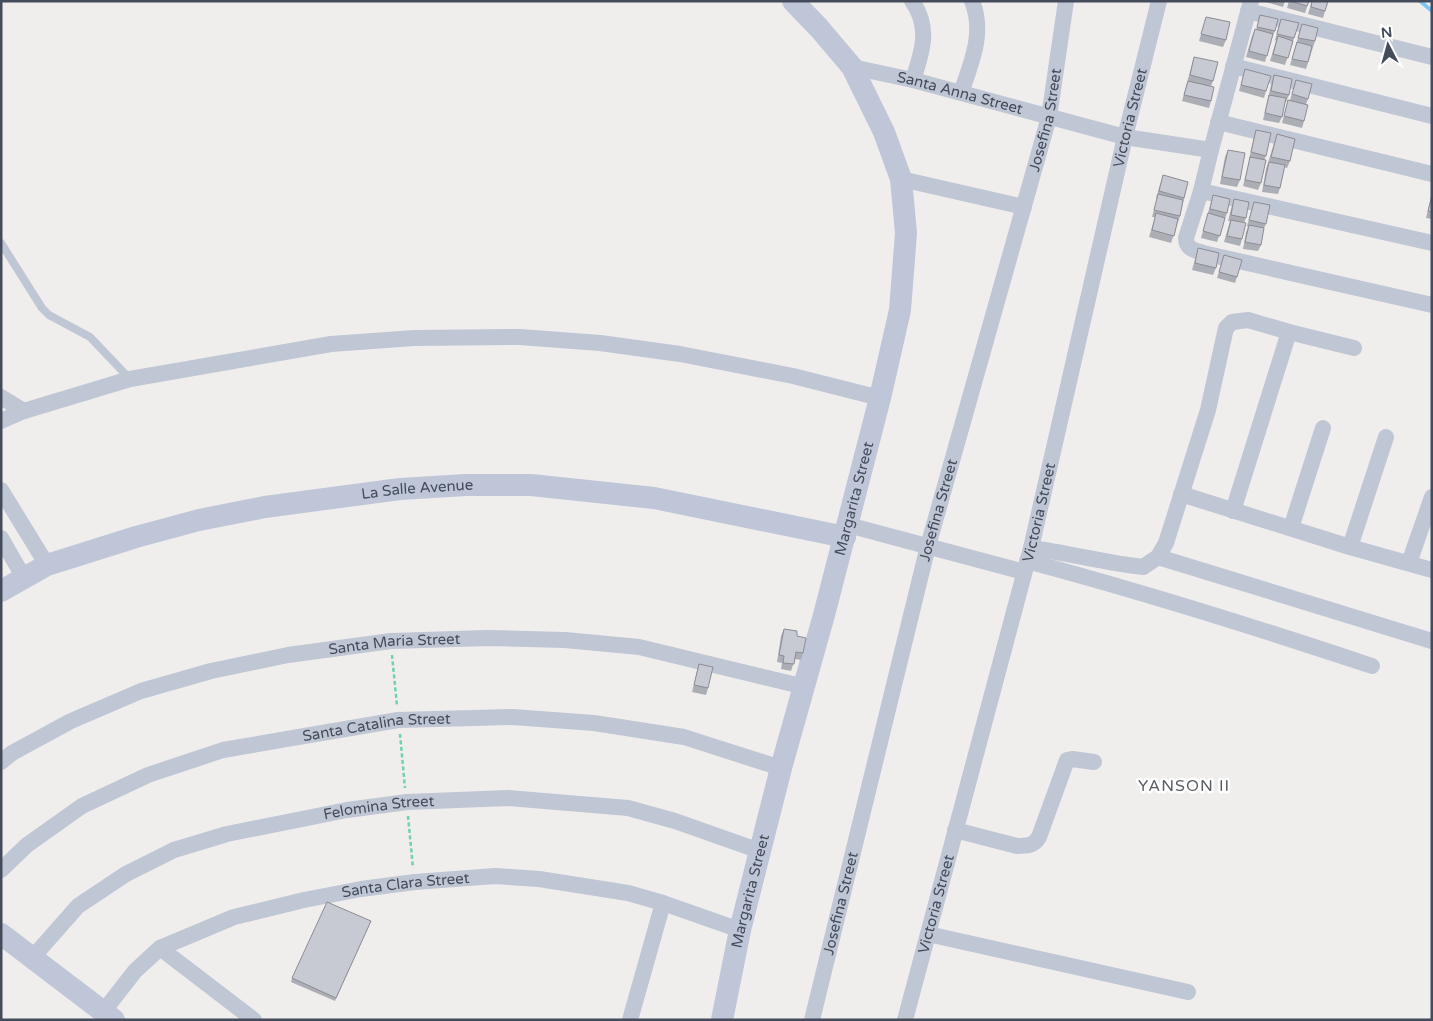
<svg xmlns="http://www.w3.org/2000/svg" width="1433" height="1021" font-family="'Varela Round',sans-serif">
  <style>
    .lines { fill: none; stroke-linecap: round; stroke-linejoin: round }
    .stream { stroke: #81c6f2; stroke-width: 4 }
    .path { stroke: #6dd2b2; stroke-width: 2.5; stroke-dasharray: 4 2.5; stroke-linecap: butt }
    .lane { stroke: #bfc6d4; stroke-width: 8 }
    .street { stroke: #bfc6d4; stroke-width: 16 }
    .secondary { stroke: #bec6d8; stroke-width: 22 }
    .wall { fill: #acaeb5 }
    .building { fill: #c8cad3; stroke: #8c8d94 }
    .labels { text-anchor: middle; stroke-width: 5; stroke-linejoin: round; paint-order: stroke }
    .street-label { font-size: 15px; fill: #444c5c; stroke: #fff }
    .neighbourhood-label { font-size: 16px; letter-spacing: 1px; fill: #595c62; stroke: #fff }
  </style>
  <rect width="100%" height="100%" fill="#f0eded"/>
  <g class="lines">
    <!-- stream -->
    <path class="stream" d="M1420,1L1432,11"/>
    <!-- path -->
    <g class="path">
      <path d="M392,655L397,706"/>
      <path d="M400,734L405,788"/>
      <path d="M408,816L413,868"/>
    </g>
    <!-- lane -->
    <path class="lane" d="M1,243L42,308L49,315L90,337L130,379"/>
    <!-- street -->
    <g class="street">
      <path d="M912,1C931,28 922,52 913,80"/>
      <path d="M1248,11L1432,57"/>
      <path d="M1233,66L1432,116"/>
      <path id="s1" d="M852,67L913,80L1125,137L1211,150L1251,1"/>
      <path d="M961,93C971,63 985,33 972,1"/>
      <path d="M1218,122L1432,174"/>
      <path d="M1211,150L1201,191L1186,238C1186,249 1194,250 1203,253L1432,305"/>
      <path d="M901,179L1024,207"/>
      <path d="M1201,191L1432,243"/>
      <path d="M1,397L24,411"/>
      <path d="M1,421L24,411L130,379L331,344L414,338L520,337L600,343L680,354L793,376L880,398"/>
      <path d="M1,490L47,565"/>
      <path d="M1181,494L1350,547L1432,570"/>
      <path d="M1233,511L1289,332"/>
      <path d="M848,525L1024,572"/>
      <path d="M1291,528L1323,428"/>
      <path d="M1,538L24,578"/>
      <path d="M1350,547L1386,437"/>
      <path d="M1031,548C1069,553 1105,563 1143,567L1158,557L1166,543L1208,410L1226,328L1232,322L1248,320L1289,332L1354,348"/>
      <path d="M1158,557L1432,641"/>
      <path d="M1027,561C1143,592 1258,628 1372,666"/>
      <path d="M1409,563L1432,497"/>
      <path id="s2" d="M1,762L12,753L71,721L141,691L211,671L288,655L391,641L487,638L565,640L639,647L805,687"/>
      <path d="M955,830L1017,846C1026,846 1034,846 1039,837L1067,760L1072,759L1094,762"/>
      <path id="s3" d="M1,870L27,845L82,806L148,775L223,750L398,720L513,717L594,723L684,737L781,768"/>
      <path d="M928,934L1188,992"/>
      <path d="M160,948L254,1020"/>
      <path id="s4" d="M33,957L78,906L126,874L174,850L227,834L347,810L407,802L508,798L628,808L675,821L760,851"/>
      <path id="s5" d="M103,1012L135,971L160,948L234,917L304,900L361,889L415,882L495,876L539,879L628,893L663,903L740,930"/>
      <path d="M630,1020L663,903"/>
      <path id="s6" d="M812,1020L928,546L1049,117L1066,1"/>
      <path id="s7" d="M905,1020L1031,548L1125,137L1159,1"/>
    </g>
    <!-- secondary -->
    <g class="secondary">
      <path id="s8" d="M1,591L47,565L136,537L199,520L265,507L400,489L466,485H531L654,498L845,537"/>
      <path d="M1,934L114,1020"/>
      <path id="s9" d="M722,1020L740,930L781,768L824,615L880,398L900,310L906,233L901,179L884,132L852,67L819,28L793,1"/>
    </g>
  </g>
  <!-- wall -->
  <g class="wall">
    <path d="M1262,1H1285L1283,7Z"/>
    <path d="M1289,1H1309L1305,13L1287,8Z"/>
    <path d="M1312,1H1328L1323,18L1308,14Z"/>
    <path d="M1260,15L1275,31L1272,37L1265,62L1246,57L1252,36L1255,29L1256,30Z"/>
    <path d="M1206,17L1226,40L1223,47L1199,41Z"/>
    <path d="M1281,19L1294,38L1285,65L1270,61L1276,41L1275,40Z"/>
    <path d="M1302,24L1315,41L1306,69L1290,65Z"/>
    <path d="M1194,57L1213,81L1211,86V101L1209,108L1182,101Z"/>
    <path d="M1245,69L1266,91L1264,98L1239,91Z"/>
    <path d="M1274,75L1289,95L1286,102H1285L1282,117L1279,123L1263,120L1272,81Z"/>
    <path d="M1296,80L1308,99L1306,104L1304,121L1302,128L1282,123L1286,107L1288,100H1290Z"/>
    <path d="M1256,130L1266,156L1264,160L1261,183L1258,190L1243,186L1250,159H1249L1254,137Z"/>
    <path d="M1277,134L1290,161L1287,168L1284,167L1280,188L1278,194L1262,192L1266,169Z"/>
    <path d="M1228,150L1240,180L1237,187L1220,184L1225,157Z"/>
    <path d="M1163,175L1188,182L1180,216L1171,243L1149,237L1155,217H1152L1157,198H1156Z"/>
    <path d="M1432,192V219L1426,218Z"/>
    <path d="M1213,195L1227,213L1217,242L1201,238Z"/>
    <path d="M1234,199L1246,218L1244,223L1242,239L1240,246L1224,242L1230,221H1228L1232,205Z"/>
    <path d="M1254,202L1266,224L1263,230L1261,245L1258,251L1243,249L1246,232L1248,227L1247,226Z"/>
    <path d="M1198,248L1216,268L1213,275L1192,270Z"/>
    <path d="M1224,255L1237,277L1235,283L1217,278Z"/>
    <path d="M784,629L797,636L803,653L801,660L795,659L791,671L781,669L782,663L777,662L781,636Z"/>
    <path d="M699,664L708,688L706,695L692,692L697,671Z"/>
    <path d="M371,921L335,1001L291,982L292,978Z"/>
  </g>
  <!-- building -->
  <g class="building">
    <path d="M1290,1H1309L1307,6Z"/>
    <path d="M1312,1H1328L1325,11L1311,7Z"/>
    <path d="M1260,15L1278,19L1275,31L1257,27Z"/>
    <path d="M1206,17L1230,22L1226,40L1201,34Z"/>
    <path d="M1281,19L1299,23L1294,38L1277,34Z"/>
    <path d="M1302,24L1318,28L1315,41L1298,38Z"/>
    <path d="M1255,29L1273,34L1267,56L1249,51Z"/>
    <path d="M1278,36L1293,41L1288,58L1273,54Z"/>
    <path d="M1297,42L1312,46L1308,62L1292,59Z"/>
    <path d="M1194,57L1218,62L1213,81L1190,75Z"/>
    <path d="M1245,69L1271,76L1266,91L1241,85Z"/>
    <path d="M1274,75L1292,79L1289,95L1271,91Z"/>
    <path d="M1296,80L1312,84L1308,99L1292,94Z"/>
    <path d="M1188,81L1214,87L1211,101L1184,95Z"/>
    <path d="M1269,95L1286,98L1282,117L1265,113Z"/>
    <path d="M1288,100L1308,105L1304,121L1284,116Z"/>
    <path d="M1256,130L1271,133L1266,156L1251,152Z"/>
    <path d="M1277,134L1295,139L1290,161L1271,157Z"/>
    <path d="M1228,150L1245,153L1240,180L1222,177Z"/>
    <path d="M1250,157L1266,160L1261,183L1245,180Z"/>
    <path d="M1269,162L1285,165L1280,188L1264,185Z"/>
    <path d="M1163,175L1188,182L1184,198L1159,191Z"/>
    <path d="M1158,194L1183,200L1180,216L1154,210Z"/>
    <path d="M1213,195L1230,199L1227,213L1210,209Z"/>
    <path d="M1432,196V212L1428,211Z"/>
    <path d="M1234,199L1249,202L1246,218L1231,215Z"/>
    <path d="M1254,202L1270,205L1266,224L1249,220Z"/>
    <path d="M1156,213L1178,219L1174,236L1152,230Z"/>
    <path d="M1208,213L1225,218L1220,236L1203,231Z"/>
    <path d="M1231,220L1246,223L1242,239L1227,236Z"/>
    <path d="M1249,225L1264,228L1261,245L1245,242Z"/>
    <path d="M1198,248L1219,253L1216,268L1195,263Z"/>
    <path d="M1224,255L1242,260L1237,277L1219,272Z"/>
    <path d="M784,629L797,631V636L806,638L803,653L796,652L794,664L783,663L784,656L779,655Z"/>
    <path d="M699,664L713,667L708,688L694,685Z"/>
    <path d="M327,902L371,921L336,998L292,978Z"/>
  </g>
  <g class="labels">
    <!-- street labels -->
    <g class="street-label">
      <text dy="5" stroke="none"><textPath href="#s1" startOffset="111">Santa Anna Street</textPath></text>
      <text dy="5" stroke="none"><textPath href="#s7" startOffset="930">Victoria Street</textPath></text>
      <text dy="5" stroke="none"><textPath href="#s6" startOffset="930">Josefina Street</textPath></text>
      <text dy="5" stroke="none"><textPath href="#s8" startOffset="432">La Salle Avenue</textPath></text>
      <text dy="5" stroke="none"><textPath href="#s9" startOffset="538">Margarita Street</textPath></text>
      <text dy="5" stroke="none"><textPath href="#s6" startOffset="525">Josefina Street</textPath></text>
      <text dy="5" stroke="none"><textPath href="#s7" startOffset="525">Victoria Street</textPath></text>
      <text dy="5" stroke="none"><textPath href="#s2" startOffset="416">Santa Maria Street</textPath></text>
      <text dy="5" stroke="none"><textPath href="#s3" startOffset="411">Santa Catalina Street</textPath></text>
      <text dy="5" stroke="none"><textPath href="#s4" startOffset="389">Felomina Street</textPath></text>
      <text dy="5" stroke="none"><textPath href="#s5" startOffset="341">Santa Clara Street</textPath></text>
      <text dy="5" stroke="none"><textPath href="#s9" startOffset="132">Margarita Street</textPath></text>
      <text dy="5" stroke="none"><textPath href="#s6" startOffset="120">Josefina Street</textPath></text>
      <text dy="5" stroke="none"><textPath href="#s7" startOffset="120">Victoria Street</textPath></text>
    </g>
    <!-- neighbourhood labels -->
    <g class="neighbourhood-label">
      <text x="1184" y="791">YANSON II</text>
    </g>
  </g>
  <!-- border -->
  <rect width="1433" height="1021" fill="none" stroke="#444c5c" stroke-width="5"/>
  <!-- north arrow -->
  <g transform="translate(1388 45) rotate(354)" stroke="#ffffff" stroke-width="4" paint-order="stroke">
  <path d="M0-4L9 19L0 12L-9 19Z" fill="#444c5c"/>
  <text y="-8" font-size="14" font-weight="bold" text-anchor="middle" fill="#444c5c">N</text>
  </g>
</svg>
